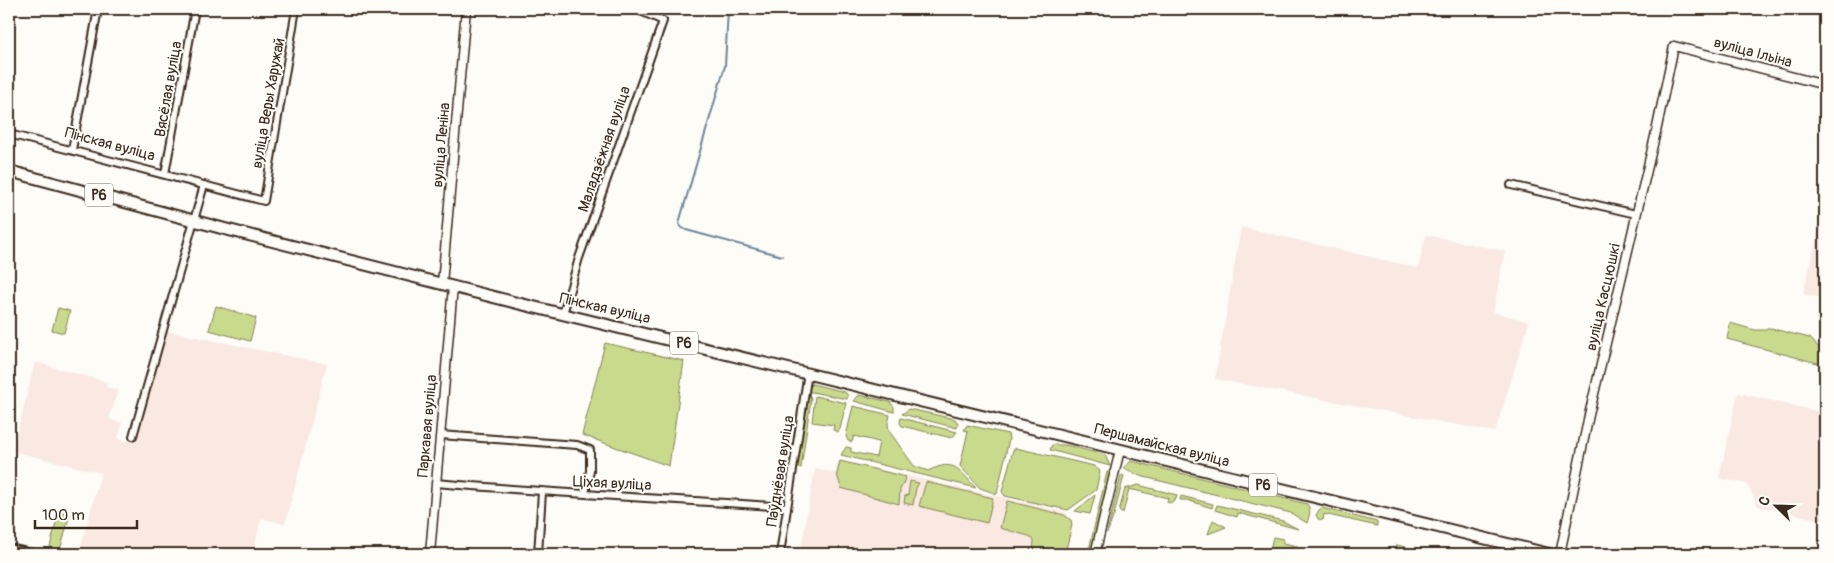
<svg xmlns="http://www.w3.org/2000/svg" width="1834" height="563" font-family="Pangolin,sans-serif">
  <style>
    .built { fill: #fae8e2 }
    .green { fill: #cada8d; stroke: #828256 }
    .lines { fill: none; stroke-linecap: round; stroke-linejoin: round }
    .stream { stroke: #6c8598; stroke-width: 2 }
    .minor-casing { stroke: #3b2a1e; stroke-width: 10 }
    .tertiary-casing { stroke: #3b2a1e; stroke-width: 11 }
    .primary-casing { stroke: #3b2a1e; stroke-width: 14 }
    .minor { stroke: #fdfcf7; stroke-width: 6 }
    .tertiary { stroke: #fdfcf7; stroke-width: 8 }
    .primary { stroke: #fdfcf7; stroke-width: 10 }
    .labels { text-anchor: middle; stroke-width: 4; stroke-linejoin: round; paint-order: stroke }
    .shield { fill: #fdfcf7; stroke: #75695f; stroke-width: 1 }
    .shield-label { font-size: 14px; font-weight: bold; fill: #3b2a1e }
    .street-label { font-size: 15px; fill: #3b2a1e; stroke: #fdfcf7 }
  </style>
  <rect width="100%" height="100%" fill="#fdfcf7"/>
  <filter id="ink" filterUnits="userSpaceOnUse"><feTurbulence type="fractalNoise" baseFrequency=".02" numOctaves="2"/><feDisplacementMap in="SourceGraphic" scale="10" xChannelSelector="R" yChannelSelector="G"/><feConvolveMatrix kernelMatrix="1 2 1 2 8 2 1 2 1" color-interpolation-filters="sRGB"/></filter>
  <g filter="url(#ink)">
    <!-- built -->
    <g class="built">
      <path d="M1825,203V299L1803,294Z"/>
      <path d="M1241,227L1418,268L1426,235L1505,251L1493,312L1529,322L1495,432L1215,379Z"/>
      <path d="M167,331L327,364L285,524L261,518L253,554H79L101,473L13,451L35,362L107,382L106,387L118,390L109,419L122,423L118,439L124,441L135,440Z"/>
      <path d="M1738,393L1825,413V521L1758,506L1747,484L1719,478Z"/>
      <path d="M839,460L1065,512L1069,517L1060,554H800L815,469L835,473Z"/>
    </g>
    <!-- green -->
    <g class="green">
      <path d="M216,306L256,318L250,341L209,330Z"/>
      <path d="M58,308L70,311L64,333L52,330Z"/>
      <path d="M1730,323L1755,330H1766L1769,328L1810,338L1819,348L1825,350V365L1727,339Z"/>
      <path d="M605,343L684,361L669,466L582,435Z"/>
      <path d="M812,384L845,392L848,396L847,399L807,391Z"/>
      <path d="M806,395L810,396L811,399L801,468H798L797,465Z"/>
      <path d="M859,395L890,402L894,407V412L854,401Z"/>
      <path d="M815,396L846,403L840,429L838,432L833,430L834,425L812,422Z"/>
      <path d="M853,406L890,415L888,424L889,431L914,466L928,471C955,458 958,469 976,488L841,455L846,447L851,448V452L876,457L879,442L854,436L852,442L848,441L846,436Z"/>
      <path d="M909,409L955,419L958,423L957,428L902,414Z"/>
      <path d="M901,418L957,432L952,438L902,426L900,423Z"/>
      <path d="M967,425L1008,434L1009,439L997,494L980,488L960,466L968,431L964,430Z"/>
      <path d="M1052,445H1066L1105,455L1110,466L1050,450Z"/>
      <path d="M1016,448L1094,466L1100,471L1096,490L1068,510L1005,496L1002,492L1013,450Z"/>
      <path d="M840,461L906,477L900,490L899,504L841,488L837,474Z"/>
      <path d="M1131,461L1307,504C1312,510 1309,516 1307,523L1291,513L1140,476L1123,468Z"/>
      <path d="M1107,472H1110L1092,554H1088Z"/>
      <path d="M1123,475L1124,476L1114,515L1107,533L1121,476Z"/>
      <path d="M910,481L919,483L916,488L913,505L904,503L905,496L908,495Z"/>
      <path d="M926,482L993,498L987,523L919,506Z"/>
      <path d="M1138,485L1177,495L1176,499L1170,503L1167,502L1168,498L1129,489L1123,513H1121L1119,511L1125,489Z"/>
      <path d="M1095,495L1090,514L1075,511Z"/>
      <path d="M1181,496L1213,504L1212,508L1187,500H1180Z"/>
      <path d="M1007,501L1064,515L1071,520L1072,525L1065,554H1033L1034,540L1029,536L1000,528Z"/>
      <path d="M1217,505L1283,521L1298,529L1238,513L1237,517L1215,510Z"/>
      <path d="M1322,508L1377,522V526L1324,514L1323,520L1318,519L1316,515L1319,510Z"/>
      <path d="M59,511L70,514L60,550L50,547Z"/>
      <path d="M1213,520L1226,527L1208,534Z"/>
      <path d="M1273,537L1283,539V543L1298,546L1269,554Z"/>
      <path d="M1397,545L1434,554H1412L1396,550Z"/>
    </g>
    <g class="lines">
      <!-- stream -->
      <path class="stream" d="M728,9L725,66L679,223L681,227L686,230L782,256"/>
      <!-- minor casing -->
      <g class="minor-casing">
        <g id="minor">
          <path d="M9,134L264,201L296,9"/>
          <path d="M72,150L98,9"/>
          <path d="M165,174L195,9"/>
          <path d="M1511,185L1636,214"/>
          <path d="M563,314L579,258L663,21L636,9"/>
          <path d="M440,435L577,445L590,450V471L585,493"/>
          <path d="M133,436L204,185"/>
          <path d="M436,483C553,493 670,499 787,507"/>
          <path d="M9,548L36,554"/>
          <path d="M538,554L542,492"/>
          <path d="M780,554L808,372"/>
        </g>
      </g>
      <!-- tertiary casing -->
      <g class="tertiary-casing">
        <g id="tertiary">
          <path d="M442,284L466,9"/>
          <path d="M430,554L453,286"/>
          <path d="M1095,554L1120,450"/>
          <path d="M1560,554L1589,415L1656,132L1674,46L1825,85"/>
        </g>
      </g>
      <!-- primary casing -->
      <g class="primary-casing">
        <path id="primary" d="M9,171L225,229L517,303L1549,554"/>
      </g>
      <!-- minor -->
      <use href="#minor" class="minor"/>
      <!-- tertiary -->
      <use href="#tertiary" class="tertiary"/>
      <!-- primary -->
      <use href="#primary" class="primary"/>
    </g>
  </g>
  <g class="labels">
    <!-- shield labels -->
    <g class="shield">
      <rect x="85" y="183.5" width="28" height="23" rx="4"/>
      <rect x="670" y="331.5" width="28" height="23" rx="4"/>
      <rect x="1249" y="473.5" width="28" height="23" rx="4"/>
    </g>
    <g class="shield-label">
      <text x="99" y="200">Р6</text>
      <text x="684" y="348">Р6</text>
      <text x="1263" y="490">Р6</text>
    </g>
    <!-- street labels -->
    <g class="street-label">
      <text transform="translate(1753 52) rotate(15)" y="5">вуліца Ільіна</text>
      <text transform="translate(168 89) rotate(-80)" y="5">Вясёлая вуліца</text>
      <text transform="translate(268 103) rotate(-80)" y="5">вуліца Веры Харужай</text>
      <text transform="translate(110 144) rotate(15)" y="5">Пінская вуліца</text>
      <text transform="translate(441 145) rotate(-85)" y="5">вуліца Леніна</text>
      <text transform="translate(604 149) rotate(-71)" y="5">Маладзёжная вуліца</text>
      <text transform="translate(1603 297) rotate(-77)" y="5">вуліца Касцюшкі</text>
      <text transform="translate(605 308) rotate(13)" y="5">Пінская вуліца</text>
      <text transform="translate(427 426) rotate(-85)" y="5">Паркавая вуліца</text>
      <text transform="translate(1162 445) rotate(14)" y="5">Першамайская вуліца</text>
      <text transform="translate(780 471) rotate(-81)" y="5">Паўднёвая вуліца</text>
      <text transform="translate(612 483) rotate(3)" y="5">Ціхая вуліца</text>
    </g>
  </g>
  <!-- margin -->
  <rect width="1834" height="563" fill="none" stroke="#fdfcf7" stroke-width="30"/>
  <rect x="15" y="15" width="1804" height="533" fill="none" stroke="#3b2a1e" stroke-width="2" filter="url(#ink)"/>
  <!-- north arrow -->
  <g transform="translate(1776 506) rotate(293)" stroke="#fdfcf7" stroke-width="4" paint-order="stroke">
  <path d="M0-4L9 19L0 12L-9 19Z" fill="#3b2a1e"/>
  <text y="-8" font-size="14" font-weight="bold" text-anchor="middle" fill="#3b2a1e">С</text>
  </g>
  <!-- scale -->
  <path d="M35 520v8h102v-8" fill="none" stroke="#3b2a1e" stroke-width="2.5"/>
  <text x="42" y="520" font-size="15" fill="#3b2a1e" stroke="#fdfcf7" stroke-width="4" paint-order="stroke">100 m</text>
</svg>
